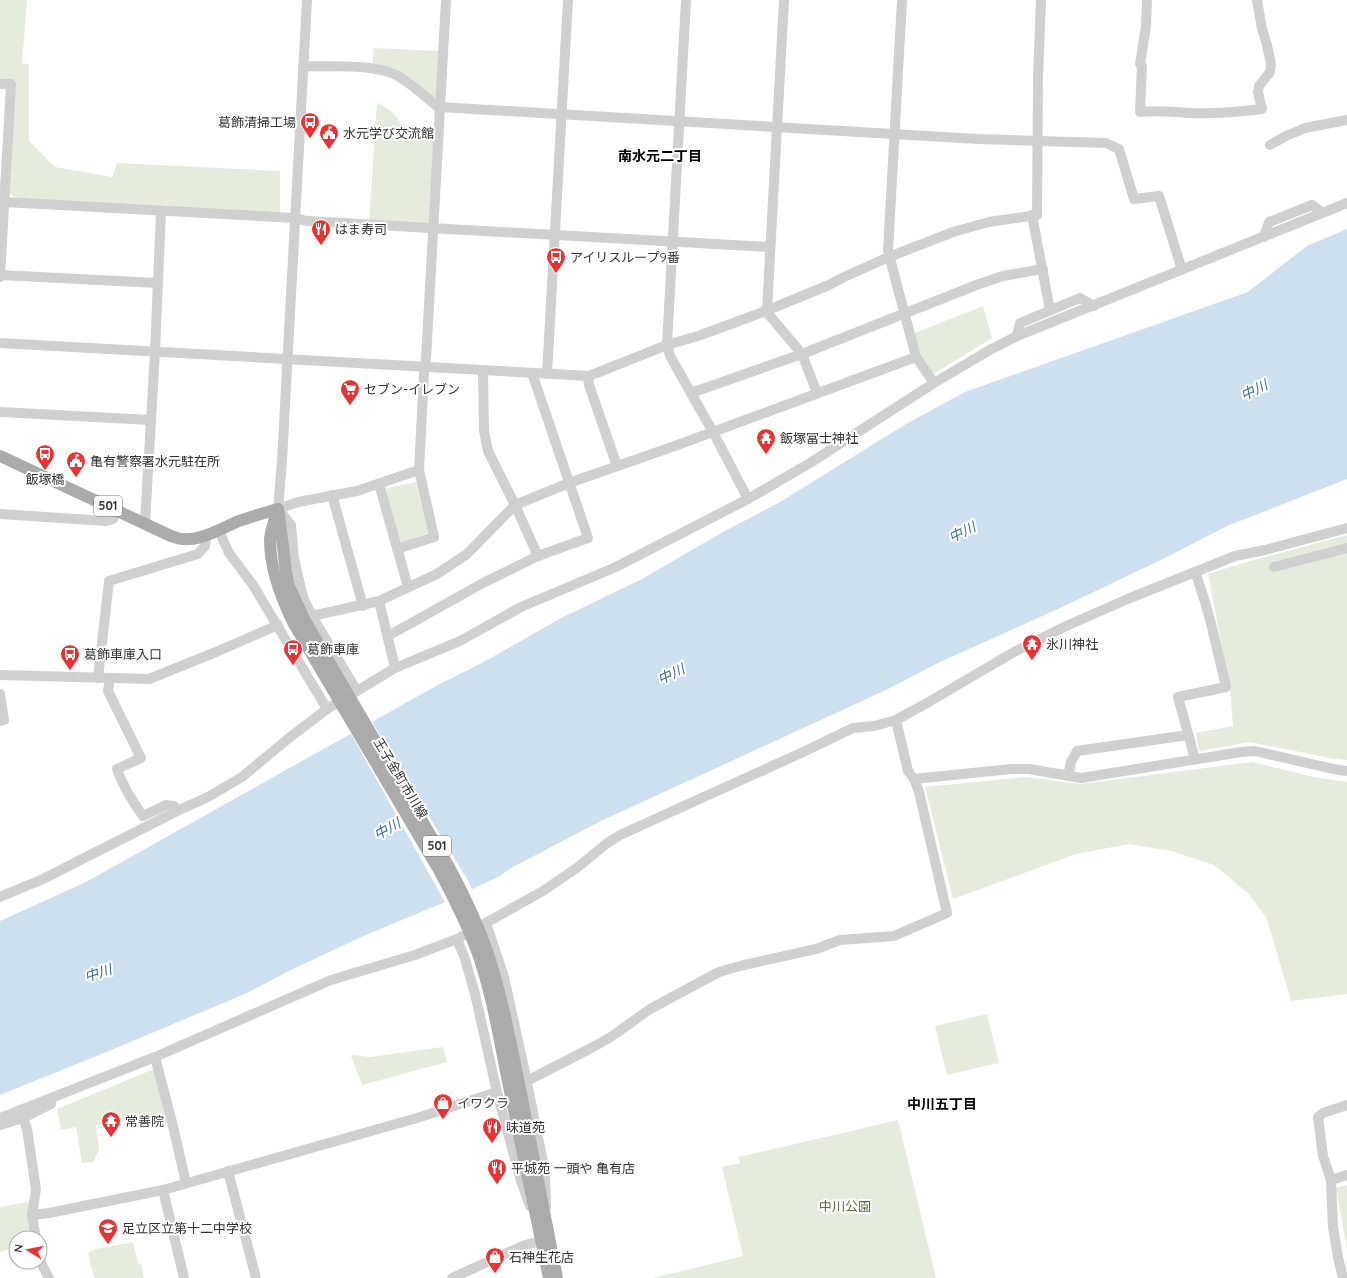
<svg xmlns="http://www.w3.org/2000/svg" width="1347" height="1278" font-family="Quicksand,'Noto Sans JP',sans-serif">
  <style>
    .green { fill: #e5ecde }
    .water { fill: #cde0ef }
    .pier { fill: #fff }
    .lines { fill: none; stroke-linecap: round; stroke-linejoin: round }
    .minor { stroke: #d0d0d0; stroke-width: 10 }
    .major { stroke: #ababab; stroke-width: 12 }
    .major-bridge { stroke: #ababab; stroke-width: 12 }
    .labels { text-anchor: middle; stroke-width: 4; stroke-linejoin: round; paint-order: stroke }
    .shield { fill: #fff; stroke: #707070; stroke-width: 1 }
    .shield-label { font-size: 12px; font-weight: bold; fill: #333 }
    .poi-label { font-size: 13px; fill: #333; stroke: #fff; text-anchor: start }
    .street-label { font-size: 13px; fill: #333; stroke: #fff }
    .park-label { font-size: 13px; fill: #52723d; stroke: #fff }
    .neighbourhood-label { font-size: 14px; font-weight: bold; fill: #000; stroke: #fff }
    .water-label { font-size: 14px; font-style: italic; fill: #3b709a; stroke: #fff }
  </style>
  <rect width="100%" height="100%" fill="#fff"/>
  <!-- green -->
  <g class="green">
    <path d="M0,0H27L22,63L29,64V141L55,167L112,177L117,163L280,171V213L16,198L9,193L15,80L0,79Z"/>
    <path d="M374,48L439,51L437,100L372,65Z"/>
    <path d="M377,103C397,112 399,121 408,138L435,130L430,226L369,222Z"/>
    <path d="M983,306L992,338L932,375L919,357L912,334Z"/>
    <path d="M416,482L428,533L399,544L384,489Z"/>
    <path d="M1347,535V760L1335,759L1250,742L1199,751L1196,733L1233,726L1230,689L1208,574L1243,563Z"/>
    <path d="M1252,762L1314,777L1347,782V994L1291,1001L1267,919L1249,894L1214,865L1171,851L1129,844L1076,854L953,899L925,787L1026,777L1081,784Z"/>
    <path d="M987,1014L999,1063L947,1075L935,1026Z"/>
    <path d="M443,1047L447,1062L362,1085L351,1056L354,1055L370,1057Z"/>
    <path d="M154,1069L167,1124L154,1126L150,1116L96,1125L99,1151L93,1162L82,1163L76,1127L61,1130L57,1109Z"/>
    <path d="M898,1120L936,1278H653L743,1256L722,1167L740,1163L739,1157Z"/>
    <path d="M1347,1185V1249L1336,1188Z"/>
    <path d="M28,1202L32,1238H16V1247L0,1252V1207Z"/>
    <path d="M133,1242L138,1264L141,1263L144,1278H95L90,1264L88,1252L96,1249Z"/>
  </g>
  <!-- water -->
  <path class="water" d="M1347,229V479L1227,526L1163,559L1058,609L940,662L886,690L601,821L511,868L500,876L443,903L368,934L291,970L247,993L109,1051L0,1095V921L86,882L436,686L482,663L561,618L642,579L721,533L780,502L906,424L965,392L1248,292L1307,246Z"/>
  <!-- pier -->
  <path class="pier" d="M371,720L467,879L473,891L446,904L350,732Z"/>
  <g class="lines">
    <!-- minor -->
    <g class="minor">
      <path d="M307,0L282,461L278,509L291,525L294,559L303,597L312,616L357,691"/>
      <path d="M686,0L667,345L670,356L713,432L748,499"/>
      <path d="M902,0L888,251L916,357L934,383"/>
      <path d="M1147,0L1146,26L1140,64L1142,66L1140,112C1158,110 1173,112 1190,113C1215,114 1238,112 1262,109L1258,92L1259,86L1270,72L1271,64L1267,45L1262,29L1257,0"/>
      <path d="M303,66C331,67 374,63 398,76C413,85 427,98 440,109"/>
      <path d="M0,84H11L0,277"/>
      <path d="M440,107L978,139L1106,143L1119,149L1134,199L1159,196L1182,270"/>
      <path d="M1270,145L1286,136L1305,128L1347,120"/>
      <path d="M4,202L295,218L307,221L770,247"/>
      <path d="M1032,215L1050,310"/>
      <path d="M1264,237L1269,222L1312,205L1322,213"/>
      <path d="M0,275L158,283"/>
      <path d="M765,310L802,354L817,393"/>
      <path d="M767,310L784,0"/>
      <path d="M1017,336L1020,323L1080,298L1094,306"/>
      <path d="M0,343L589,376L667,345L701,335L763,312L829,285L844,277L889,257L953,232L989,222L1037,215L1038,77L1041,0"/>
      <path d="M483,370L484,431L488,451L515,505L538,556"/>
      <path d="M547,374L568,0"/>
      <path d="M588,376L589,385L617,466"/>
      <path d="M691,393L802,354L979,284L1003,276L1043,269"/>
      <path d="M0,412L151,420"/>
      <path d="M379,484L408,587"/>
      <path d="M332,495L363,606"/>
      <path d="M278,509L298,502L357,491L419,470L424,374L426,359L446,0"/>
      <path d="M0,514L106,521L113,519L117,510"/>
      <path d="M145,523L155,352L161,211"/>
      <path d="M219,531L229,553L253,585L327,709"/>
      <path d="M397,549L434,537L419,470"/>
      <path d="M1274,567L1347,548"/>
      <path d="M379,601L395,668"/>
      <path d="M312,616L379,601L437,574L467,554L515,505L569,483L672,447L916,357"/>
      <path d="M388,636L483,583L538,556L588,538L532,373"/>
      <path d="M0,675L149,679L216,652L278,625"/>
      <path d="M98,678L109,581L198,554L205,546L206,536"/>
      <path d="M110,679L108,691L141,758L117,769C123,787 132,801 143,816L166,805L174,806L177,811"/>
      <path d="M0,694L4,720L0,721"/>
      <path d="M1195,759L1178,697L1226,687C1217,649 1209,609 1195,572"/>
      <path d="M1068,776L1071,762L1077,751L1188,735"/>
      <path d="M914,779L1011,769H1029L1081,778L1241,752L1255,751L1333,769L1347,771"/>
      <path d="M0,897L43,879L177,811L208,797L242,777L289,738L327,709L395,668L460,641L521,607L616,567L748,499L810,463L934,383L988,351L1017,336L1347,203"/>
      <path d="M486,923L504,977L524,1068L545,1172L546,1207"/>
      <path d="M457,939L465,959L475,994L497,1092L520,1178L530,1206"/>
      <path d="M155,1057L174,1130L186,1183"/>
      <path d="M527,1081L593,1047L611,1037L650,1009L719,972L744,965L816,949L840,940L894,936L947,913L919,792L914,779L908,771L896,720"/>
      <path d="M0,1118L155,1057L331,980L415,955L457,939L543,891L578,867L606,844L620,835L801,753L853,728L874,726L896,720L927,703L1014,652L1064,627L1130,598L1235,556L1265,550L1347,528"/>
      <path d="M23,1118L27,1129L36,1189L32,1215L36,1238"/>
      <path d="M0,1125L23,1118L51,1104"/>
      <path d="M228,1171L256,1278"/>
      <path d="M1331,1180L1347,1175"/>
      <path d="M163,1190L184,1278"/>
      <path d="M32,1215L49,1213L163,1190L417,1118L497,1092"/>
      <path d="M40,1257L41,1263L49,1278"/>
      <path d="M452,1278L525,1245L541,1241"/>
      <path d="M1343,1278L1338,1257L1333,1227L1331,1180L1323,1156L1318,1117L1323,1113L1347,1105"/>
    </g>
    <!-- major -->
    <g class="major">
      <path d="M0,456L171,536C195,546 217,530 239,521C252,516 265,513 278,509"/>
      <path d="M278,509C276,518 270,530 270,540C270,569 281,598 294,624"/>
      <path d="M279,514L286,572L289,586L304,619"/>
      <path d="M521,1094L557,1278"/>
      <path d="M511,1096L549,1278"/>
    </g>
    <!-- major-bridge -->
    <g class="major-bridge">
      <path d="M304,619L449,867C463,893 476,920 486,948C502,995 511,1045 521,1094"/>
      <path d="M294,624L439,870C453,897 467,923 477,951C493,995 501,1049 511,1096"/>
    </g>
  </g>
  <!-- icons -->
  <defs>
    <g id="bus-pin" transform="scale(1)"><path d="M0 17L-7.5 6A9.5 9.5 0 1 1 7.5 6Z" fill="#ed3133" stroke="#fff"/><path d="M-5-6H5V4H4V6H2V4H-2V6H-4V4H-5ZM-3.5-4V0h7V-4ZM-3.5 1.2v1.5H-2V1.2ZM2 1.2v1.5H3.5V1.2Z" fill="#fff"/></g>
    <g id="civic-pin" transform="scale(1)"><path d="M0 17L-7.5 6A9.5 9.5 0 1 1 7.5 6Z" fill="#ed3133" stroke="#fff"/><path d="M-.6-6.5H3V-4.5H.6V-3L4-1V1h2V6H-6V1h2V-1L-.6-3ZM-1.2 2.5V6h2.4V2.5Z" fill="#fff"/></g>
    <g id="restaurant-pin" transform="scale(1)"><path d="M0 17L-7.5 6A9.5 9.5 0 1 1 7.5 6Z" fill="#ed3133" stroke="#fff"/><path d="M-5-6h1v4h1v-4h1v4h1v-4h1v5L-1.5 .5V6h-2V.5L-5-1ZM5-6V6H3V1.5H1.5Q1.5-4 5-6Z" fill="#fff"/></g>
    <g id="supermarket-pin" transform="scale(1)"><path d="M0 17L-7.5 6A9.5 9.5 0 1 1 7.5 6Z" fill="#ed3133" stroke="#fff"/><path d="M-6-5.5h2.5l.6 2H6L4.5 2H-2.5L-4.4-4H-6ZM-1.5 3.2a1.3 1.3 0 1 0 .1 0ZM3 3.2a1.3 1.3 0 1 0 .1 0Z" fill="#fff"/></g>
    <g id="temple-pin" transform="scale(1)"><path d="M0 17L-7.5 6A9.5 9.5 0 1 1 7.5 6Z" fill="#ed3133" stroke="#fff"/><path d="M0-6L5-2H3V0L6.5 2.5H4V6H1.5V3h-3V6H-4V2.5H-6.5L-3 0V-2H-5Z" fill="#fff"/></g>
    <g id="shop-pin" transform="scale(1)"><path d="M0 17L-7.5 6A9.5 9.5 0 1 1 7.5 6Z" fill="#ed3133" stroke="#fff"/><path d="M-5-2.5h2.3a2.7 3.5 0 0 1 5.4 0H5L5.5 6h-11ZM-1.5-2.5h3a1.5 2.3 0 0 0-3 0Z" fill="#fff"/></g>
    <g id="school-pin" transform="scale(1)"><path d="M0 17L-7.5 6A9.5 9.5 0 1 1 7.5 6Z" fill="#ed3133" stroke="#fff"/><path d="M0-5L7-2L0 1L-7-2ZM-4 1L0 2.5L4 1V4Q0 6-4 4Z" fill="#fff"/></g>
  </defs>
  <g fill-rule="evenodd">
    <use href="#bus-pin" x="310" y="122"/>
    <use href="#civic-pin" x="329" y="133"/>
    <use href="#restaurant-pin" x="321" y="229"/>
    <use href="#bus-pin" x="556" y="257"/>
    <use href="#supermarket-pin" x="350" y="389"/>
    <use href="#temple-pin" x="766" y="438"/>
    <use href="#bus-pin" x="45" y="454"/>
    <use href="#civic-pin" x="76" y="461"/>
    <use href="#temple-pin" x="1032" y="644"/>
    <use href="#bus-pin" x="293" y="649"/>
    <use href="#bus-pin" x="70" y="654"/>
    <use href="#shop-pin" x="443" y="1103"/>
    <use href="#temple-pin" x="111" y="1121"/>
    <use href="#restaurant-pin" x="492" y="1127"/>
    <use href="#restaurant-pin" x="497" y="1168"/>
    <use href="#school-pin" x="108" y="1228"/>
    <use href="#shop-pin" x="495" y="1257"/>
  </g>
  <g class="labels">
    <!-- shield labels -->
    <g class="shield">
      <rect x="94" y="496" width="28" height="20" rx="3"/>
      <rect x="423" y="836" width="28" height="20" rx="3"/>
    </g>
    <g class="shield-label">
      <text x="108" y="510">501</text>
      <text x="437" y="850">501</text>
    </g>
    <!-- poi labels -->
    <g class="poi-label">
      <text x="296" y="127" text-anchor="end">葛飾清掃工場</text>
      <text x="343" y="138">水元学び交流館</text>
      <text x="335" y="234">はま寿司</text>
      <text x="570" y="262">アイリスループ9番</text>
      <text x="364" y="394">セブン-イレブン</text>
      <text x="780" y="443">飯塚冨士神社</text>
      <text x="90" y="466">亀有警察署水元駐在所</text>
      <text x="45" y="484" text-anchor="middle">飯塚橋</text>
      <text x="1046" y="649">氷川神社</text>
      <text x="307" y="654">葛飾車庫</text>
      <text x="84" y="659">葛飾車庫入口</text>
      <text x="457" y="1108">イワクラ</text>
      <text x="125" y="1126">常善院</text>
      <text x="506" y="1132">味道苑</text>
      <text x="511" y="1173">平城苑 一頭や 亀有店</text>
      <text x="122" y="1233">足立区立第十二中学校</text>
      <text x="509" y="1262">石神生花店</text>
    </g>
    <!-- street labels -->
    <g class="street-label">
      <text transform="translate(401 778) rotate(59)" y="5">王子金町市川線</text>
    </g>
    <!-- park labels -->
    <g class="park-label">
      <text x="845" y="1211">中川公園</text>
    </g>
    <!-- neighbourhood labels -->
    <g class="neighbourhood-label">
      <text x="660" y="161">南水元二丁目</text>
      <text x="942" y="1109">中川五丁目</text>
    </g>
    <!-- water labels -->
    <g class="water-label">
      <text transform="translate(1254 390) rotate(-26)" y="5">中川</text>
      <text transform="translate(962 532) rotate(-26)" y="5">中川</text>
      <text transform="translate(671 674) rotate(-26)" y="5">中川</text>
      <text transform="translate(387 829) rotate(-29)" y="5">中川</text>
      <text transform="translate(98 973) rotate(-18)" y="5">中川</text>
    </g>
  </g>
  <!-- north arrow -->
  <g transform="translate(28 1250) rotate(280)"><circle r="19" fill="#ffffff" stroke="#adadad"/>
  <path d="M0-3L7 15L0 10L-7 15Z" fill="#ed3133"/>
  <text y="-6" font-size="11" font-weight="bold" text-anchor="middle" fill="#333333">N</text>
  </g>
</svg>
